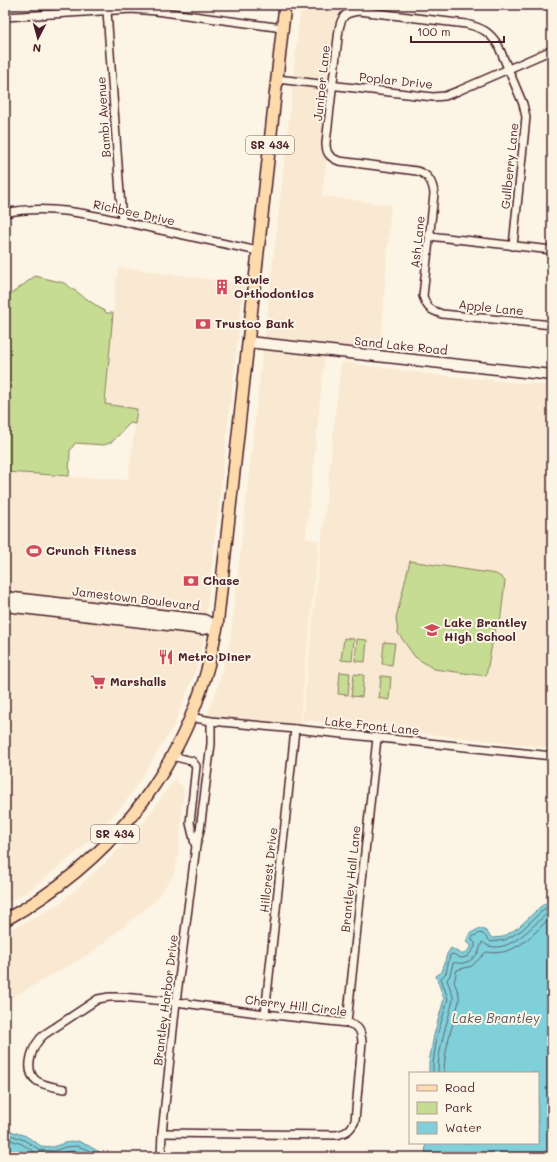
<svg xmlns="http://www.w3.org/2000/svg" width="557" height="1162" font-family="Mali,sans-serif">
  <style>
    .built { fill: #fae9d2 }
    .green { fill: #c5dc92; stroke: #887e5e }
    .water { fill: #80d0da; stroke: #6a8994 }
    .lines { fill: none; stroke-linecap: round; stroke-linejoin: round }
    .shore { stroke: #606671; stroke-width: 1 }
    .street-casing { stroke: #4a1f2b; stroke-width: 10 }
    .secondary-casing { stroke: #4a1f2b; stroke-width: 13 }
    .primary-casing { stroke: #4a1f2b; stroke-width: 14 }
    .street { stroke: #fcf5e5; stroke-width: 7 }
    .secondary { stroke: #fcf5e5; stroke-width: 10 }
    .primary { stroke: #fedbac; stroke-width: 11 }
    .labels { text-anchor: middle; stroke-width: 4; stroke-linejoin: round; paint-order: stroke }
    .shield { fill: #fcf5e5; stroke: #7f5f63; stroke-width: 1 }
    .shield-label { font-size: 11px; font-weight: bold; fill: #4a1f2b }
    .street-label { font-size: 12px; fill: #4a1f2b; stroke: #fcf5e5 }
    .poi-label { font-size: 12px; font-weight: bold; fill: #4a1f2b; stroke: #fcf5e5; text-anchor: start }
    .water-label { font-size: 13px; font-style: italic; fill: #5a5460; stroke: #fcf5e5 }
  </style>
  <rect width="100%" height="100%" fill="#fcf5e5"/>
  <filter id="ink" filterUnits="userSpaceOnUse"><feTurbulence type="fractalNoise" baseFrequency=".025" numOctaves="2"/><feDisplacementMap in="SourceGraphic" scale="8" xChannelSelector="R" yChannelSelector="G"/><feConvolveMatrix kernelMatrix="1 2 1 2 8 2 1 2 1" color-interpolation-filters="sRGB"/></filter>
  <g filter="url(#ink)">
    <!-- built -->
    <g class="built">
      <path d="M301,5H345L344,11L340,14L336,28L330,81L293,77Z"/>
      <path d="M293,84L329,88L323,143L324,154L327,157L322,196L391,205L380,353L264,340Z"/>
      <path d="M119,267L244,284L206,617L5,594V472L128,480L137,409L105,405L116,282Z"/>
      <path d="M263,348L325,354L306,538L319,541L300,719L301,722L304,723V726L206,716L218,687L231,635Z"/>
      <path d="M341,362L430,374L552,386V748L302,720Z"/>
      <path d="M5,610L205,632L197,667L173,728L125,803L81,849L30,890L5,904Z"/>
      <path d="M174,779L184,788L178,857L174,874L155,901L91,953L14,997L5,1000V933L59,904L106,862L145,821Z"/>
    </g>
    <!-- green -->
    <g class="green">
      <path d="M35,276L64,283L107,313H113L105,404L137,409L135,424L130,423L112,442L104,445L75,443L70,451L69,476L5,472V294H11Z"/>
      <path d="M410,561L496,574L501,577L505,581L500,624L495,629L486,676L434,669L415,657L398,633L396,618Z"/>
      <path d="M344,638L354,639L352,661L341,660Z"/>
      <path d="M357,639L367,640L365,662L355,661Z"/>
      <path d="M384,642L395,643L392,665L382,664Z"/>
      <path d="M340,672L350,673L348,695L338,694Z"/>
      <path d="M354,674L364,675L362,697L351,696Z"/>
      <path d="M381,676L391,677L389,700L379,698Z"/>
    </g>
    <!-- water -->
    <g class="water">
      <path d="M552,899V1157H425L426,1143H538V1073H429V1062L434,1035L444,999L436,976L442,972L447,954L451,948L461,954H464L472,946L466,942L469,934L480,928L486,931L492,938L503,937L519,927L540,907Z"/>
      <path d="M5,1129L26,1136L41,1146L53,1147L64,1143L78,1141L89,1146L108,1157H5Z"/>
    </g>
    <g class="lines">
      <!-- shore -->
      <g class="shore">
        <path d="M433,1073V1063L437,1036L448,999L441,978L446,973L450,955L453,954L461,958L467,957L475,947V943L472,940V937L480,933L483,934L491,942L505,940L522,930L543,910L552,904"/>
        <path d="M438,1073C438,1047 447,1024 453,1000V996L447,980L450,975L453,963C456,962 459,964 463,963C470,962 479,955 480,948C481,946 481,944 482,942C484,943 486,945 489,946C513,953 535,921 552,910"/>
        <path d="M444,1073C444,1048 453,1025 459,1001V994L454,982L457,970L472,966L486,952C503,955 516,949 529,938C537,932 543,923 552,917"/>
        <path d="M5,1133L24,1140L40,1150L54,1151L65,1147L77,1146L88,1150L100,1157"/>
        <path d="M5,1138L22,1144L39,1155L55,1156L66,1152L76,1151L90,1157"/>
      </g>
      <!-- street casing -->
      <g class="street-casing">
        <g id="street">
          <path d="M107,11L122,221"/>
          <path d="M5,17L132,9L156,11L283,28"/>
          <path d="M277,79L433,97L445,96L458,91L552,50"/>
          <path d="M5,213C52,203 101,217 147,227C184,235 221,243 258,251"/>
          <path d="M429,236L552,250"/>
          <path d="M513,246L526,117L523,104L498,45C489,31 482,28 466,24L359,11C345,13 342,15 339,29L326,143C326,153 329,157 339,161L417,171C428,174 433,183 434,194L423,296C427,308 430,310 442,314L552,325"/>
          <path d="M190,717L211,721L295,729L552,756"/>
          <path d="M172,756L192,761L196,766L190,823L195,844"/>
          <path d="M265,1014L295,729"/>
          <path d="M347,1023L377,738"/>
          <path d="M64,1089C55,1087 45,1086 37,1081C24,1072 31,1050 39,1040C40,1038 43,1036 45,1034L98,999L109,997H122L176,1002L265,1014L347,1023C359,1026 361,1030 362,1042L355,1121C350,1131 346,1133 336,1135L162,1133"/>
          <path d="M161,1157L162,1133L176,1002L196,846L200,830L211,744V721"/>
        </g>
      </g>
      <!-- secondary casing -->
      <g class="secondary-casing">
        <g id="secondary">
          <path d="M248,342L552,375"/>
          <path d="M5,597L204,620L217,627"/>
          <path d="M5,606L202,629L217,627"/>
        </g>
      </g>
      <!-- primary casing -->
      <g class="primary-casing">
        <path id="primary" d="M5,920C107,864 179,776 209,663C212,651 214,639 217,627L285,5"/>
      </g>
      <!-- street -->
      <use href="#street" class="street"/>
      <!-- secondary -->
      <use href="#secondary" class="secondary"/>
      <!-- primary -->
      <use href="#primary" class="primary"/>
    </g>
  </g>
  <!-- icons -->
  <defs>
    <g id="building-bare" transform="scale(1.2)"><path d="M-4-6H4V6H1V3H-1V6H-4ZM-2.5-4.3h1.7v1.8h-1.7ZM.8-4.3h1.7v1.8H.8ZM-2.5-1h1.7V.8h-1.7ZM.8-1h1.7V.8H.8Z" fill="#d1495b" stroke="#fcf5e5" stroke-width="2.5" paint-order="stroke"/></g>
    <g id="bank-bare" transform="scale(1.2)"><path d="M-6-4H6V4H-6ZM0-2.3a2.3 2.3 0 1 0 0 4.6a2.3 2.3 0 1 0 0-4.6Z" fill="#d1495b" stroke="#fcf5e5" stroke-width="2.5" paint-order="stroke"/></g>
    <g id="stadium-bare" transform="scale(1.2)"><path d="M0-5a6.5 5 0 1 0 0 10a6.5 5 0 1 0 0-10ZM-3.5-1.8h7v3.6h-7Z" fill="#d1495b" stroke="#fcf5e5" stroke-width="2.5" paint-order="stroke"/></g>
    <g id="school-bare" transform="scale(1.2)"><path d="M0-5L7-2L0 1L-7-2ZM-4 1L0 2.5L4 1V4Q0 6-4 4Z" fill="#d1495b" stroke="#fcf5e5" stroke-width="2.5" paint-order="stroke"/></g>
    <g id="restaurant-bare" transform="scale(1.2)"><path d="M-5-6h1v4h1v-4h1v4h1v-4h1v5L-1.5 .5V6h-2V.5L-5-1ZM5-6V6H3V1.5H1.5Q1.5-4 5-6Z" fill="#d1495b" stroke="#fcf5e5" stroke-width="2.5" paint-order="stroke"/></g>
    <g id="supermarket-bare" transform="scale(1.2)"><path d="M-6-5.5h2.5l.6 2H6L4.5 2H-2.5L-4.4-4H-6ZM-1.5 3.2a1.3 1.3 0 1 0 .1 0ZM3 3.2a1.3 1.3 0 1 0 .1 0Z" fill="#d1495b" stroke="#fcf5e5" stroke-width="2.5" paint-order="stroke"/></g>
  </defs>
  <g fill-rule="evenodd">
    <use href="#building-bare" x="222" y="287"/>
    <use href="#bank-bare" x="203" y="324"/>
    <use href="#stadium-bare" x="34" y="551"/>
    <use href="#bank-bare" x="191" y="581"/>
    <use href="#school-bare" x="432" y="630"/>
    <use href="#restaurant-bare" x="166" y="657"/>
    <use href="#supermarket-bare" x="98" y="682"/>
  </g>
  <g class="labels">
    <!-- shield labels -->
    <g class="shield">
      <rect x="246" y="136" width="48" height="18" rx="3"/>
      <rect x="91" y="825" width="48" height="18" rx="3"/>
    </g>
    <g class="shield-label">
      <text x="270" y="149">SR 434</text>
      <text x="115" y="838">SR 434</text>
    </g>
    <!-- street labels -->
    <g class="street-label">
      <text transform="translate(396 81) rotate(6)" y="4">Poplar Drive</text>
      <text transform="translate(322 83) rotate(-84)" y="4">Juniper Lane</text>
      <text transform="translate(104 117) rotate(-94)" y="4">Bambi Avenue</text>
      <text transform="translate(510 166) rotate(-84)" y="4">Gullberry Lane</text>
      <text transform="translate(134 213) rotate(12)" y="4">Richbee Drive</text>
      <text transform="translate(418 242) rotate(-84)" y="4">Ash Lane</text>
      <text transform="translate(491 308) rotate(6)" y="4">Apple Lane</text>
      <text transform="translate(401 346) rotate(6)" y="4">Sand Lake Road</text>
      <text transform="translate(136 599) rotate(7)" y="4">Jamestown Boulevard</text>
      <text transform="translate(372 726) rotate(6)" y="4">Lake Front Lane</text>
      <text transform="translate(269 870) rotate(-84)" y="4">Hillcrest Drive</text>
      <text transform="translate(351 879) rotate(-84)" y="4">Brantley Hall Lane</text>
      <text transform="translate(166 1000) rotate(-83)" y="4">Brantley Harbor Drive</text>
      <text transform="translate(296 1006) rotate(7)" y="4">Cherry Hill Circle</text>
    </g>
    <!-- poi labels -->
    <g class="poi-label">
      <text x="234" y="284">Rawle<tspan x="234" dy="14">Orthodontics</tspan></text>
      <text x="215" y="328">Trustco Bank</text>
      <text x="46" y="555">Crunch Fitness</text>
      <text x="203" y="585">Chase</text>
      <text x="444" y="627">Lake Brantley<tspan x="444" dy="14">High School</tspan></text>
      <text x="178" y="661">Metro Diner</text>
      <text x="110" y="686">Marshalls</text>
    </g>
    <!-- water labels -->
    <g class="water-label">
      <text x="496" y="1023">Lake Brantley</text>
    </g>
  </g>
  <!-- margin -->
  <rect width="557" height="1162" fill="none" stroke="#fcf5e5" stroke-width="20"/>
  <rect x="10" y="10" width="537" height="1142" fill="none" stroke="#4a1f2b" stroke-width="1.5" filter="url(#ink)"/>
  <!-- legend -->
  <rect x="409" y="1072" width="130" height="72" fill="#fcf5e5" stroke="#b59f9b"/>
  <rect x="417" y="1085" width="20" height="6" fill="#fedbac" stroke="#b59f9b"/>
  <text x="445" y="1092" font-size="12" fill="#4a1f2b">Road</text>
  <rect x="417" y="1102" width="20" height="12" fill="#c5dc92" stroke="#b59f9b"/>
  <text x="445" y="1112" font-size="12" fill="#4a1f2b">Park</text>
  <rect x="417" y="1122" width="20" height="12" fill="#80d0da" stroke="#b59f9b"/>
  <text x="445" y="1132" font-size="12" fill="#4a1f2b">Water</text>
  <!-- north arrow -->
  <g transform="translate(38 38) rotate(186)" stroke="#fcf5e5" stroke-width="3" paint-order="stroke">
  <path d="M0-3L7 15L0 10L-7 15Z" fill="#4a1f2b"/>
  <text y="-6" font-size="11" font-weight="bold" text-anchor="middle" fill="#4a1f2b">N</text>
  </g>
  <!-- scale -->
  <path d="M411 36v6h93v-6" fill="none" stroke="#4a1f2b" stroke-width="2"/>
  <text x="417" y="36" font-size="12" fill="#4a1f2b" stroke="#fcf5e5" stroke-width="3" paint-order="stroke">100 m</text>
</svg>
